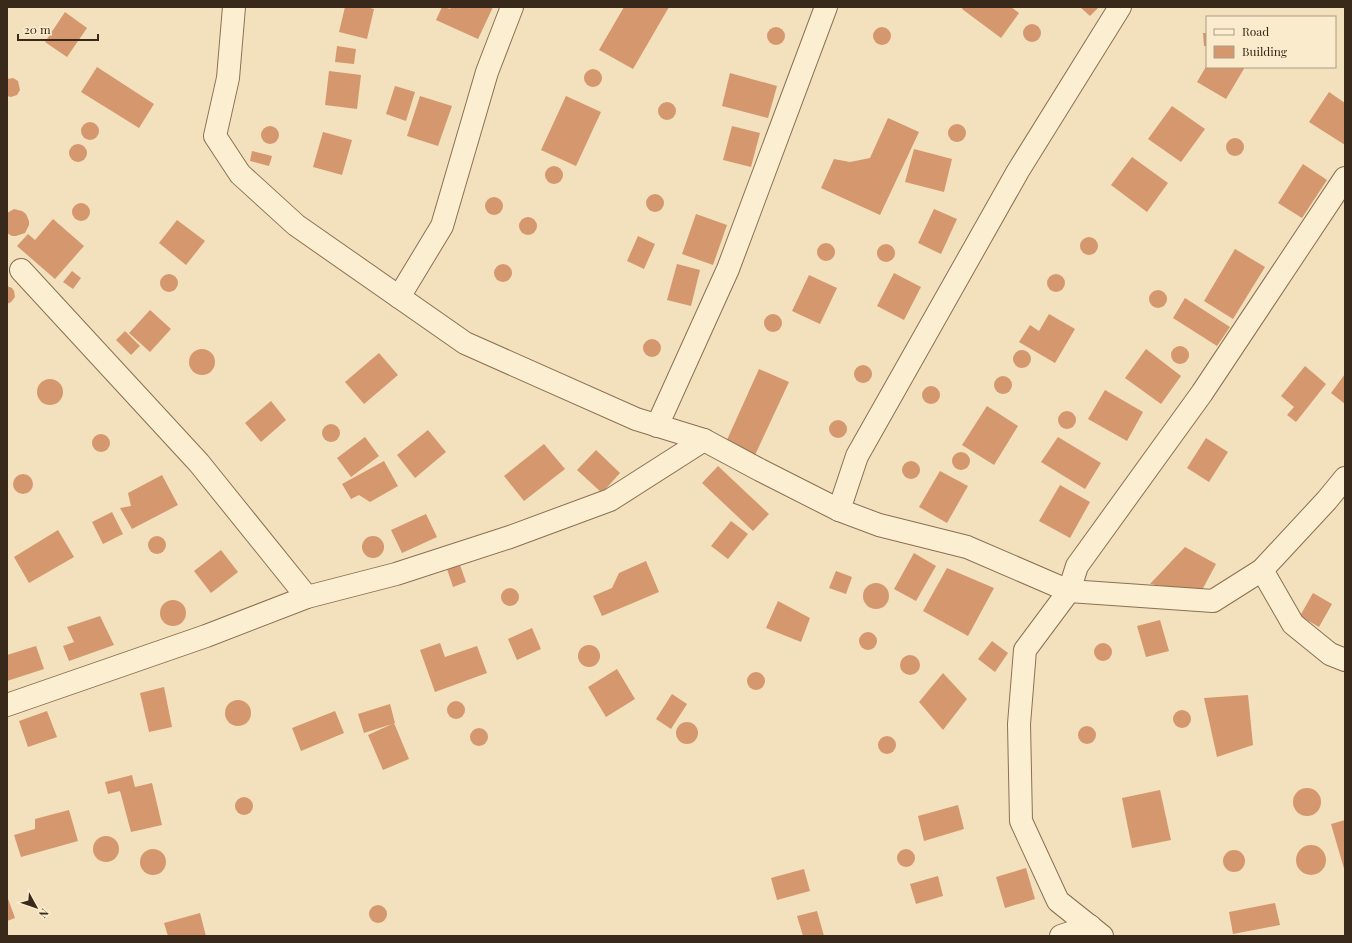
<svg xmlns="http://www.w3.org/2000/svg" width="1352" height="943" font-family="'Playfair Display',serif">
  <style>
    .building { fill: #d5976e }
    .lines { fill: none; stroke-linecap: round; stroke-linejoin: round }
    .minor-casing { stroke: #8b7054; stroke-width: 24 }
    .minor { stroke: #fceed0; stroke-width: 22 }
  </style>
  <rect width="100%" height="100%" fill="#f2e1bc"/>
  <!-- building -->
  <g class="building">
    <path d="M345,7H366L374,9L367,39L339,32Z"/>
    <path d="M442,7H446L450,9L451,7H493L478,39L436,20Z"/>
    <path d="M624,7H669L633,69L599,50Z"/>
    <path d="M963,7H1011L1019,13L1001,38L962,9Z"/>
    <path d="M1080,7H1099L1090,16Z"/>
    <path d="M65,12L87,28L67,57L45,42Z"/>
    <circle cx="1032" cy="33" r="9"/>
    <circle cx="882" cy="36" r="9"/>
    <circle cx="776" cy="36" r="9"/>
    <path d="M1203,33H1207V46H1204Z"/>
    <path d="M337,46L356,49L354,64L335,62Z"/>
    <path d="M1207,65V67H1245L1226,99L1197,82Z"/>
    <path d="M97,67L154,104L139,128L81,92Z"/>
    <circle cx="593" cy="78" r="9"/>
    <path d="M329,71L361,75L357,109L325,105Z"/>
    <path d="M730,73L777,86L768,118L722,106Z"/>
    <path d="M13,78L18,81L20,90L17,95L11,97L7,96V79Z"/>
    <path d="M395,86L415,92L406,121L386,114Z"/>
    <path d="M1329,92L1345,103V145L1309,122Z"/>
    <path d="M420,96L452,106L438,146L407,136Z"/>
    <path d="M566,96L601,112L576,166L541,150Z"/>
    <circle cx="667" cy="111" r="9"/>
    <path d="M1172,106L1205,129L1181,162L1148,139Z"/>
    <path d="M888,118L919,132L880,215L821,188L834,159L850,162L870,158Z"/>
    <circle cx="90" cy="131" r="9"/>
    <circle cx="957" cy="133" r="9"/>
    <circle cx="270" cy="135" r="9"/>
    <path d="M732,126L760,133L751,167L723,160Z"/>
    <path d="M323,132L352,140L342,175L313,167Z"/>
    <circle cx="1235" cy="147" r="9"/>
    <circle cx="78" cy="153" r="9"/>
    <path d="M914,149L952,159L944,192L905,182Z"/>
    <path d="M252,151L272,156L269,166L250,161Z"/>
    <path d="M1132,157L1168,183L1147,212L1111,185Z"/>
    <path d="M1303,164L1327,180L1302,218L1278,203Z"/>
    <circle cx="554" cy="175" r="9"/>
    <circle cx="655" cy="203" r="9"/>
    <circle cx="494" cy="206" r="9"/>
    <circle cx="81" cy="212" r="9"/>
    <path d="M14,209L22,211L26,214L29,221V225L25,233L16,236H12L7,233V213Z"/>
    <path d="M934,209L957,219L941,254L918,243Z"/>
    <path d="M696,214L727,225L713,265L682,254Z"/>
    <circle cx="528" cy="226" r="9"/>
    <path d="M53,219L84,246L55,279L17,246L28,234L35,240Z"/>
    <path d="M177,220L205,241L186,265L159,243Z"/>
    <path d="M638,236L655,244L644,269L627,261Z"/>
    <circle cx="1089" cy="246" r="9"/>
    <circle cx="826" cy="252" r="9"/>
    <circle cx="886" cy="253" r="9"/>
    <path d="M1235,249L1265,267L1233,319L1204,301Z"/>
    <circle cx="503" cy="273" r="9"/>
    <path d="M677,264L700,270L691,306L667,300Z"/>
    <path d="M72,271L81,278L73,289L63,282Z"/>
    <path d="M894,273L921,287L904,320L877,306Z"/>
    <circle cx="169" cy="283" r="9"/>
    <circle cx="1056" cy="283" r="9"/>
    <path d="M809,275L837,288L820,324L792,311Z"/>
    <path d="M7,286L12,288L14,291L15,297L11,302L7,304Z"/>
    <circle cx="1158" cy="299" r="9"/>
    <path d="M1185,298L1230,327L1217,346L1173,318Z"/>
    <path d="M150,310L171,329L150,352L129,333Z"/>
    <circle cx="773" cy="323" r="9"/>
    <path d="M1049,314L1075,329L1055,363L1019,342L1030,325L1039,331Z"/>
    <path d="M125,331L140,346L131,355L116,340Z"/>
    <circle cx="652" cy="348" r="9"/>
    <circle cx="1180" cy="355" r="9"/>
    <circle cx="202" cy="362" r="13"/>
    <path d="M1146,349L1181,376L1161,404L1125,378Z"/>
    <circle cx="1022" cy="359" r="9"/>
    <path d="M379,353L398,375L364,404L345,382Z"/>
    <circle cx="863" cy="374" r="9"/>
    <path d="M1305,366L1326,384L1296,422L1287,415L1294,407L1281,396Z"/>
    <path d="M759,369L789,382L755,455L726,442Z"/>
    <path d="M1345,374V404L1331,393Z"/>
    <circle cx="1003" cy="385" r="9"/>
    <circle cx="50" cy="392" r="13"/>
    <circle cx="931" cy="395" r="9"/>
    <path d="M1105,390L1143,412L1127,441L1088,419Z"/>
    <path d="M271,401L286,420L261,442L245,423Z"/>
    <path d="M987,406L1018,426L994,465L962,445Z"/>
    <circle cx="1067" cy="420" r="9"/>
    <circle cx="838" cy="429" r="9"/>
    <circle cx="331" cy="433" r="9"/>
    <path d="M428,430L446,452L415,478L397,455Z"/>
    <circle cx="101" cy="443" r="9"/>
    <path d="M365,437L379,456L351,477L337,458Z"/>
    <path d="M1058,437L1101,463L1085,489L1041,462Z"/>
    <path d="M1206,438L1228,452L1209,482L1187,468Z"/>
    <path d="M544,444L565,469L524,501L504,476Z"/>
    <path d="M596,450L620,473L602,493L577,470Z"/>
    <circle cx="961" cy="461" r="9"/>
    <circle cx="911" cy="470" r="9"/>
    <path d="M384,461L398,486L370,502L359,495L351,499L342,484Z"/>
    <path d="M718,466L769,514L753,531L702,483Z"/>
    <path d="M940,471L968,486L947,523L919,507Z"/>
    <circle cx="23" cy="484" r="10"/>
    <path d="M162,475L178,505L132,529L120,508L131,506L128,493Z"/>
    <path d="M1060,485L1090,502L1070,538L1039,521Z"/>
    <path d="M112,512L123,534L103,544L92,522Z"/>
    <path d="M426,514L437,537L402,553L391,530Z"/>
    <path d="M731,521L748,534L728,559L711,546Z"/>
    <path d="M58,530L74,557L29,583L14,557Z"/>
    <circle cx="157" cy="545" r="9"/>
    <circle cx="373" cy="547" r="11"/>
    <path d="M1185,547L1216,564L1201,592L1150,584Z"/>
    <path d="M221,550L238,572L211,593L194,571Z"/>
    <path d="M914,553L936,566L916,601L894,589Z"/>
    <path d="M646,561L659,592L602,616L593,596L612,588L619,573Z"/>
    <path d="M460,565L466,582L453,587L447,569Z"/>
    <path d="M947,568L994,588L968,636L923,611Z"/>
    <path d="M836,571L852,577L846,594L829,588Z"/>
    <circle cx="876" cy="596" r="13"/>
    <circle cx="510" cy="597" r="9"/>
    <path d="M1313,593L1332,604L1319,627L1300,616Z"/>
    <circle cx="173" cy="613" r="13"/>
    <path d="M778,601L810,618L801,642L766,628Z"/>
    <path d="M100,616L114,645L69,661L63,646L74,642L67,627Z"/>
    <path d="M1160,620L1169,651L1146,657L1137,626Z"/>
    <path d="M532,628L541,649L517,660L508,639Z"/>
    <circle cx="868" cy="641" r="9"/>
    <path d="M992,641L1008,653L995,672L978,659Z"/>
    <circle cx="1103" cy="652" r="9"/>
    <path d="M440,643L445,657L477,646L487,673L435,692L420,650Z"/>
    <circle cx="589" cy="656" r="11"/>
    <path d="M36,646L44,669L7,681V655Z"/>
    <circle cx="910" cy="665" r="10"/>
    <path d="M617,669L635,699L606,717L588,687Z"/>
    <circle cx="756" cy="681" r="9"/>
    <path d="M943,673L967,699L943,730L919,702Z"/>
    <path d="M164,687L172,727L149,732L140,693Z"/>
    <path d="M672,694L687,704L671,729L656,719Z"/>
    <path d="M1248,695L1253,745L1217,757L1204,698Z"/>
    <circle cx="238" cy="713" r="13"/>
    <circle cx="456" cy="710" r="9"/>
    <path d="M390,704L395,723H394L409,759L383,770L368,735L392,724L364,733L358,714Z"/>
    <circle cx="1182" cy="719" r="9"/>
    <path d="M47,711L57,737L28,747L19,721Z"/>
    <path d="M335,711L344,733L301,751L292,728Z"/>
    <circle cx="687" cy="733" r="11"/>
    <circle cx="1087" cy="735" r="9"/>
    <circle cx="479" cy="737" r="9"/>
    <circle cx="887" cy="745" r="9"/>
    <path d="M132,775L135,787L152,783L162,825L131,832L120,791L108,794L105,782Z"/>
    <circle cx="1307" cy="802" r="14"/>
    <path d="M1160,790L1171,840L1132,848L1122,798Z"/>
    <circle cx="244" cy="806" r="9"/>
    <path d="M958,805L964,829L924,841L918,816Z"/>
    <path d="M69,810L78,841L21,857L14,835L35,829V819Z"/>
    <path d="M1345,820V872L1331,824Z"/>
    <circle cx="106" cy="849" r="13"/>
    <circle cx="1311" cy="860" r="15"/>
    <circle cx="153" cy="862" r="13"/>
    <circle cx="906" cy="858" r="9"/>
    <circle cx="1234" cy="861" r="11"/>
    <path d="M1026,868L1035,899L1005,908L996,877Z"/>
    <path d="M804,869L810,891L777,900L771,878Z"/>
    <path d="M938,876L943,896L916,904L910,884Z"/>
    <path d="M7,896L15,918L7,921Z"/>
    <path d="M1275,903L1280,925L1233,934L1229,912Z"/>
    <circle cx="378" cy="914" r="9"/>
    <path d="M817,911L824,936H803L797,916Z"/>
    <path d="M200,913L206,936H168L164,923Z"/>
  </g>
  <g class="lines">
    <!-- minor casing -->
    <g class="minor-casing">
      <g id="minor">
        <path d="M234,7L228,78L215,136L240,174L296,225L465,343L636,419L704,440L760,470L839,510L879,525L967,547L1069,591L1213,601L1262,570L1327,500L1345,478"/>
        <path d="M21,270L199,463L307,597"/>
        <path d="M399,297L442,226L487,72L512,7"/>
        <path d="M657,426L728,269L826,7"/>
        <path d="M839,510L857,456L1018,171L1120,7"/>
        <path d="M1262,570L1293,624L1330,654L1345,660"/>
        <path d="M7,705L206,636L307,597L396,574L510,537L610,500L704,440"/>
        <path d="M1061,936L1090,926"/>
        <path d="M1102,936L1058,901L1021,821L1019,724L1025,650L1069,591L1077,566L1202,393L1345,178"/>
      </g>
    </g>
    <!-- minor -->
    <use href="#minor" class="minor"/>
  </g>
  <!-- border -->
  <rect width="1352" height="943" fill="none" stroke="#39291a" stroke-width="16"/>
  <!-- legend -->
  <rect x="1206" y="16" width="130" height="52" fill="#f9ebcc" stroke="#ac9d85"/>
  <rect x="1214" y="29" width="20" height="6" fill="#fceed0" stroke="#ac9d85"/>
  <text x="1242" y="36" font-size="12" fill="#39291a">Road</text>
  <rect x="1214" y="46" width="20" height="12" fill="#d5976e" stroke="#ac9d85"/>
  <text x="1242" y="56" font-size="12" fill="#39291a">Building</text>
  <!-- north arrow -->
  <g transform="translate(36 907) rotate(130)" stroke="#f9ebcc" stroke-width="3" paint-order="stroke">
  <path d="M0-3L7 15L0 10L-7 15Z" fill="#39291a"/>
  <text y="-6" font-size="11" font-weight="bold" text-anchor="middle" fill="#39291a">N</text>
  </g>
  <!-- scale -->
  <path d="M18 34v6h80v-6" fill="none" stroke="#39291a" stroke-width="2"/>
  <text x="24" y="34" font-size="12" fill="#39291a" stroke="#f9ebcc" stroke-width="3" paint-order="stroke">20 m</text>
</svg>
